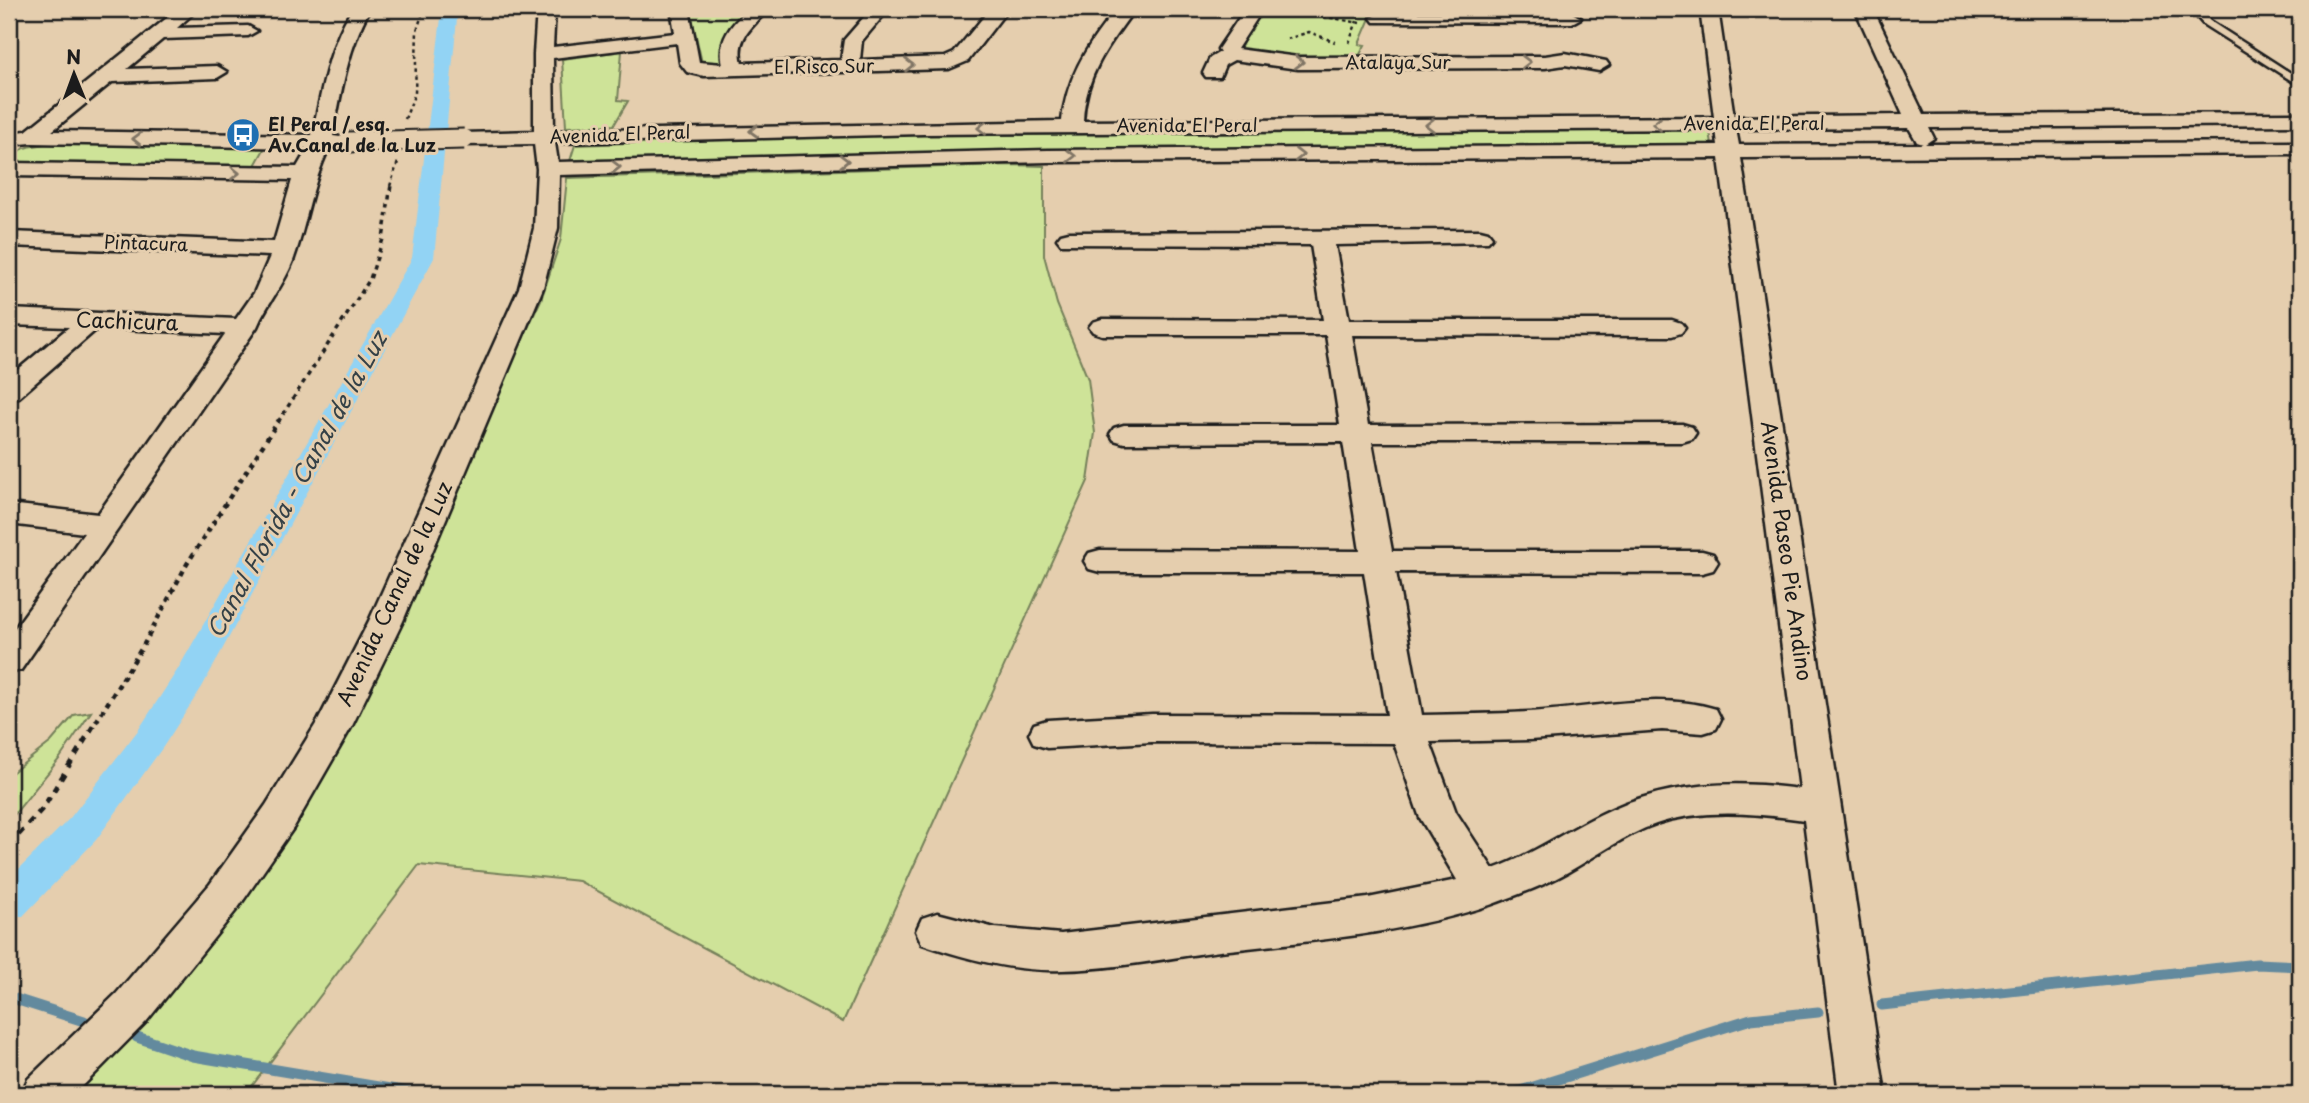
<svg xmlns="http://www.w3.org/2000/svg" width="2309" height="1103" font-family="'Playpen Sans',sans-serif">
  <style>
    .green { fill: #cee398; stroke: #75805a; stroke-width: 2 }
    .lines { fill: none; stroke-linecap: round; stroke-linejoin: round }
    .stream { stroke: #638a9e; stroke-width: 11 }
    .canal { fill: #92d3f4; fill-rule: evenodd }
    .service-casing { stroke: #1c1c1c; stroke-width: 5 }
    .minor-casing { stroke: #1c1c1c; stroke-width: 5 }
    .path-far3 { stroke: #1c1c1c; stroke-width: 2.5; stroke-dasharray: 3.5 3.5; stroke-linecap: butt }
    .path-far2 { stroke: #1c1c1c; stroke-width: 3.5; stroke-dasharray: 4.5 4.5; stroke-linecap: butt }
    .path-far1 { stroke: #1c1c1c; stroke-width: 4.5; stroke-dasharray: 5 5; stroke-linecap: butt }
    .path { stroke: #1c1c1c; stroke-width: 5; stroke-dasharray: 7 7; stroke-linecap: butt }
    .service { fill: #e5ceae; fill-rule: evenodd }
    .minor { fill: #e5ceae; fill-rule: evenodd }
    .minor-bridge-casing { stroke: #1c1c1c; stroke-width: 23; stroke-linecap: butt }
    .minor-bridge { stroke: #e5ceae; stroke-width: 19 }
    .oneway { stroke: #807565 }
    .labels { text-anchor: middle; stroke-width: 6; stroke-linejoin: round; paint-order: stroke }
    .far-street-label { font-size: 18px; fill: #1c1c1c; stroke: #e5ceae }
    .far-poi-label { font-size: 18px; font-weight: bold; fill: #1c1c1c; stroke: #e5ceae; text-anchor: start }
    .street-label { font-size: 21px; fill: #1c1c1c; stroke: #e5ceae }
    .water-label { font-size: 23px; font-style: italic; fill: #344147; stroke: #e5ceae }
  </style>
  <rect width="100%" height="100%" fill="#e5ceae"/>
  <filter id="ink" filterUnits="userSpaceOnUse"><feTurbulence type="fractalNoise" baseFrequency=".0143" numOctaves="2"/><feDisplacementMap in="SourceGraphic" scale="14" xChannelSelector="R" yChannelSelector="G"/><feConvolveMatrix kernelMatrix="1 2 1 2 8 2 1 2 1" color-interpolation-filters="sRGB"/></filter>
  <g filter="url(#ink)">
    <!-- green -->
    <g class="green">
      <path d="M690,9H752C736,24 722,41 723,64L702,63Z"/>
      <path d="M1264,9H1374L1359,44L1365,45L1358,58H1295L1239,51L1250,28Z"/>
      <path d="M622,51L618,100L628,101L614,125L566,127L562,59Z"/>
      <path d="M1710,130L1712,146L1391,150L1090,149L570,161L575,145L814,136Z"/>
      <path d="M62,143L267,144L253,169L16,165L12,157C23,143 45,145 62,143Z"/>
      <path d="M1010,165L1044,166V255L1057,304L1088,379L1095,433L1088,481L843,1022L579,881L419,865L246,1094H62L151,1006L239,898L494,400L541,300L561,239L567,178Z"/>
      <path d="M91,712L60,758L9,821V775L51,742L74,715Z"/>
    </g>
    <g class="lines">
      <!-- stream -->
      <g class="stream">
        <path d="M9,997L84,1021"/>
        <path d="M1882,1005L2257,964L2300,966"/>
        <path d="M137,1037L193,1056L420,1094"/>
        <path d="M1511,1094L1751,1019L1818,1012"/>
      </g>
      <!-- canal -->
      <path class="canal" d="M447,9H463L457,18L434,258L202,687L163,747L96,840L23,916L9,920V879L70,818L139,729L178,669L412,258L441,18Z"/>
      <!-- service casing -->
      <g class="service-casing">
        <path id="service" d="M2190,9H2199L2210,21L2300,79V86L2204,25Z"/>
      </g>
      <!-- minor casing -->
      <g class="minor-casing">
        <g id="minor">
          <path d="M178,9H198L177,28L248,26L257,31L248,36L163,39L127,69L217,66L227,72L217,78L112,82L52,131L312,135C322,92 328,47 352,9H370C348,48 341,91 333,136L347,138L351,142L347,146L329,148C311,185 307,224 293,261C284,285 266,305 257,327L21,670L9,673V636L84,533L9,524V504L98,514L225,334L98,328L19,397L9,399V377L69,327L9,325V309L236,319L254,293L270,256L9,246V232L274,242L292,180L9,176V163L297,167L308,148L32,143L9,145V133L26,131Z"/>
          <path d="M537,9H555L553,47L675,33L671,9H689L699,62L723,64C717,40 732,23 749,9H768C754,27 735,37 742,63L841,60L844,40L871,9H889L862,41L860,60L945,57L954,53L990,9H1008L968,61L949,69L704,76L687,72L680,63L677,43L553,58L554,131L1062,121C1066,78 1089,41 1117,9H1135C1109,44 1085,75 1083,121L1714,117L1700,9H1718L1734,117L1903,115L1855,9H1873L1924,115L2300,113V125L1929,128L1934,138L1925,144L2300,142V154L1741,158L1885,1094H1839L1804,820L1797,819C1751,813 1701,809 1656,824C1624,835 1597,856 1568,872C1543,886 1517,895 1490,905C1403,934 1310,941 1220,951C1168,958 1114,969 1062,970C1016,972 966,959 922,944L916,931L922,918L937,913L995,928L1061,934L1368,898L1457,880L1420,818L1394,743L1152,742L1047,748L1034,744L1029,734L1034,724L1047,720L1152,714L1387,715L1364,572H1100L1089,569L1084,561L1089,553L1100,550L1360,551L1343,442L1124,443L1114,440L1110,434L1114,428L1124,425H1340L1326,335H1102L1093,332L1089,327L1093,322L1102,319L1323,320L1311,245L1061,244L1057,239L1061,234L1069,232L1480,230L1488,232L1492,237L1488,242L1335,245L1349,320H1672L1681,323L1685,328L1681,333L1672,336L1352,335L1368,425L1682,424L1692,427L1696,433L1692,439L1682,442H1372L1392,551H1702L1713,554L1718,562L1713,570L1702,573L1396,572L1422,715C1458,714 1494,714 1529,712C1589,709 1657,691 1716,709L1721,719L1716,729L1703,733L1662,730L1530,740L1430,742L1456,812L1493,869C1535,854 1571,827 1612,809C1672,782 1736,780 1800,789L1719,158L1048,162L559,175L558,228L543,288L403,621L352,726L294,827L238,908L146,1022L75,1094H21L28,1079L116,994L210,884L266,805L319,719L369,621L519,288L534,228L537,169L534,144L464,145L457,143L454,139L457,135L464,133L534,131V54ZM1909,128L1917,142L1923,144L1739,145L1736,129ZM1716,129L1718,145L1048,150L558,162L555,143L923,134Z"/>
          <path d="M1245,9H1263L1237,49L1298,57L1545,56L1565,53L1606,61L1609,65L1599,71L1565,65L1545,68L1298,69L1234,60L1225,65L1220,77H1206L1203,73L1210,58L1220,52L1218,49Z"/>
          <path d="M1380,13H1572L1581,18L1572,23L1374,22L1371,18Z"/>
        </g>
      </g>
      <!-- path-far3 -->
      <g class="path-far3">
        <path d="M1282,9L1360,23"/>
        <path d="M1287,39L1309,32L1335,42"/>
        <path d="M1349,43L1357,21"/>
        <path d="M405,119L415,93L417,30L424,9"/>
        <path d="M390,186L398,162"/>
      </g>
      <!-- path-far2 -->
      <path class="path-far2" d="M278,422L370,279L383,239L391,185"/>
      <!-- path-far1 -->
      <path class="path-far1" d="M96,722L143,646L187,564L279,420"/>
      <!-- path -->
      <path class="path" d="M9,845L43,808L97,720"/>
      <!-- service -->
      <use href="#service" class="service"/>
      <!-- minor -->
      <use href="#minor" class="minor"/>
      <!-- minor-bridge casing -->
      <g class="minor-bridge-casing">
        <path id="minor-bridge" d="M348,142L464,139"/>
      </g>
      <!-- minor-bridge -->
      <use href="#minor-bridge" class="minor-bridge"/>
    </g>
    <!-- one-way arrows -->
    <defs><path id="oneway-chevron" d="M-2-3.5L2.5 0L-2 3.5" fill="none" stroke-width="1.6" stroke-linecap="round" stroke-linejoin="round" transform="scale(1.75)"/></defs>
    <g class="oneway">
      <use href="#oneway-chevron" transform="translate(1299 62) rotate(1)"/>
      <use href="#oneway-chevron" transform="translate(1526 62)"/>
      <use href="#oneway-chevron" transform="translate(909 65) rotate(-1)"/>
      <use href="#oneway-chevron" transform="translate(1657 124) rotate(180)"/>
      <use href="#oneway-chevron" transform="translate(1430 125) rotate(180)"/>
      <use href="#oneway-chevron" transform="translate(982 128) rotate(180)"/>
      <use href="#oneway-chevron" transform="translate(754 131) rotate(178)"/>
      <use href="#oneway-chevron" transform="translate(137 139) rotate(-179)"/>
      <use href="#oneway-chevron" transform="translate(1299 155)"/>
      <use href="#oneway-chevron" transform="translate(1071 156)"/>
      <use href="#oneway-chevron" transform="translate(844 161) rotate(-1)"/>
      <use href="#oneway-chevron" transform="translate(616 167) rotate(-1)"/>
      <use href="#oneway-chevron" transform="translate(235 173) rotate(1)"/>
    </g>
  </g>
  <!-- icons -->
  <defs>
    <g id="bus-disc" transform="scale(1.75)"><circle r="9.5" fill="#1f6fb2" stroke="#e5ceae"/><path d="M-5-6H5V4H4V6H2V4H-2V6H-4V4H-5ZM-3.5-4V0h7V-4ZM-3.5 1.2v1.5H-2V1.2ZM2 1.2v1.5H3.5V1.2Z" fill="#fff"/></g>
  </defs>
  <g fill-rule="evenodd">
    <use href="#bus-disc" x="243" y="135"/>
  </g>
  <g class="labels">
    <!-- far-street labels -->
    <g class="far-street-label">
      <text x="1398" y="69">Atalaya Sur</text>
      <text transform="translate(824 67) rotate(-1)" y="6">El Risco Sur</text>
      <text x="1754" y="130">Avenida El Peral</text>
      <text x="1187" y="132">Avenida El Peral</text>
      <text transform="translate(620 135) rotate(-2)" y="6">Avenida El Peral</text>
      <text transform="translate(146 244) rotate(2)" y="6">Pintacura</text>
    </g>
    <!-- far-poi labels -->
    <g class="far-poi-label">
      <text x="268" y="131">El Peral / esq.<tspan x="268" dy="21">Av.Canal de la Luz</tspan></text>
    </g>
    <!-- street labels -->
    <g class="street-label">
      <text transform="translate(127 322) rotate(2)" y="7">Cachicura</text>
      <text transform="translate(1786 551) rotate(82)" y="7">Avenida Paseo Pie Andino</text>
      <text transform="translate(395 594) rotate(-65)" y="7">Avenida Canal de la Luz</text>
    </g>
    <!-- water labels -->
    <g class="water-label">
      <text transform="translate(297 485) rotate(-61)" y="8">Canal Florida - Canal de la Luz</text>
    </g>
  </g>
  <!-- margin -->
  <rect width="2309" height="1103" fill="none" stroke="#e5ceae" stroke-width="35"/>
  <rect x="18" y="18" width="2274" height="1068" fill="none" stroke="#1c1c1c" stroke-width="2.5" filter="url(#ink)"/>
  <!-- north arrow -->
  <g transform="translate(74 74) rotate(359)" stroke="#e5ceae" stroke-width="5" paint-order="stroke">
  <path d="M0-5L12 26L0 18L-12 26Z" fill="#1c1c1c"/>
  <text y="-10" font-size="19" font-weight="bold" text-anchor="middle" fill="#1c1c1c">N</text>
  </g>
</svg>
